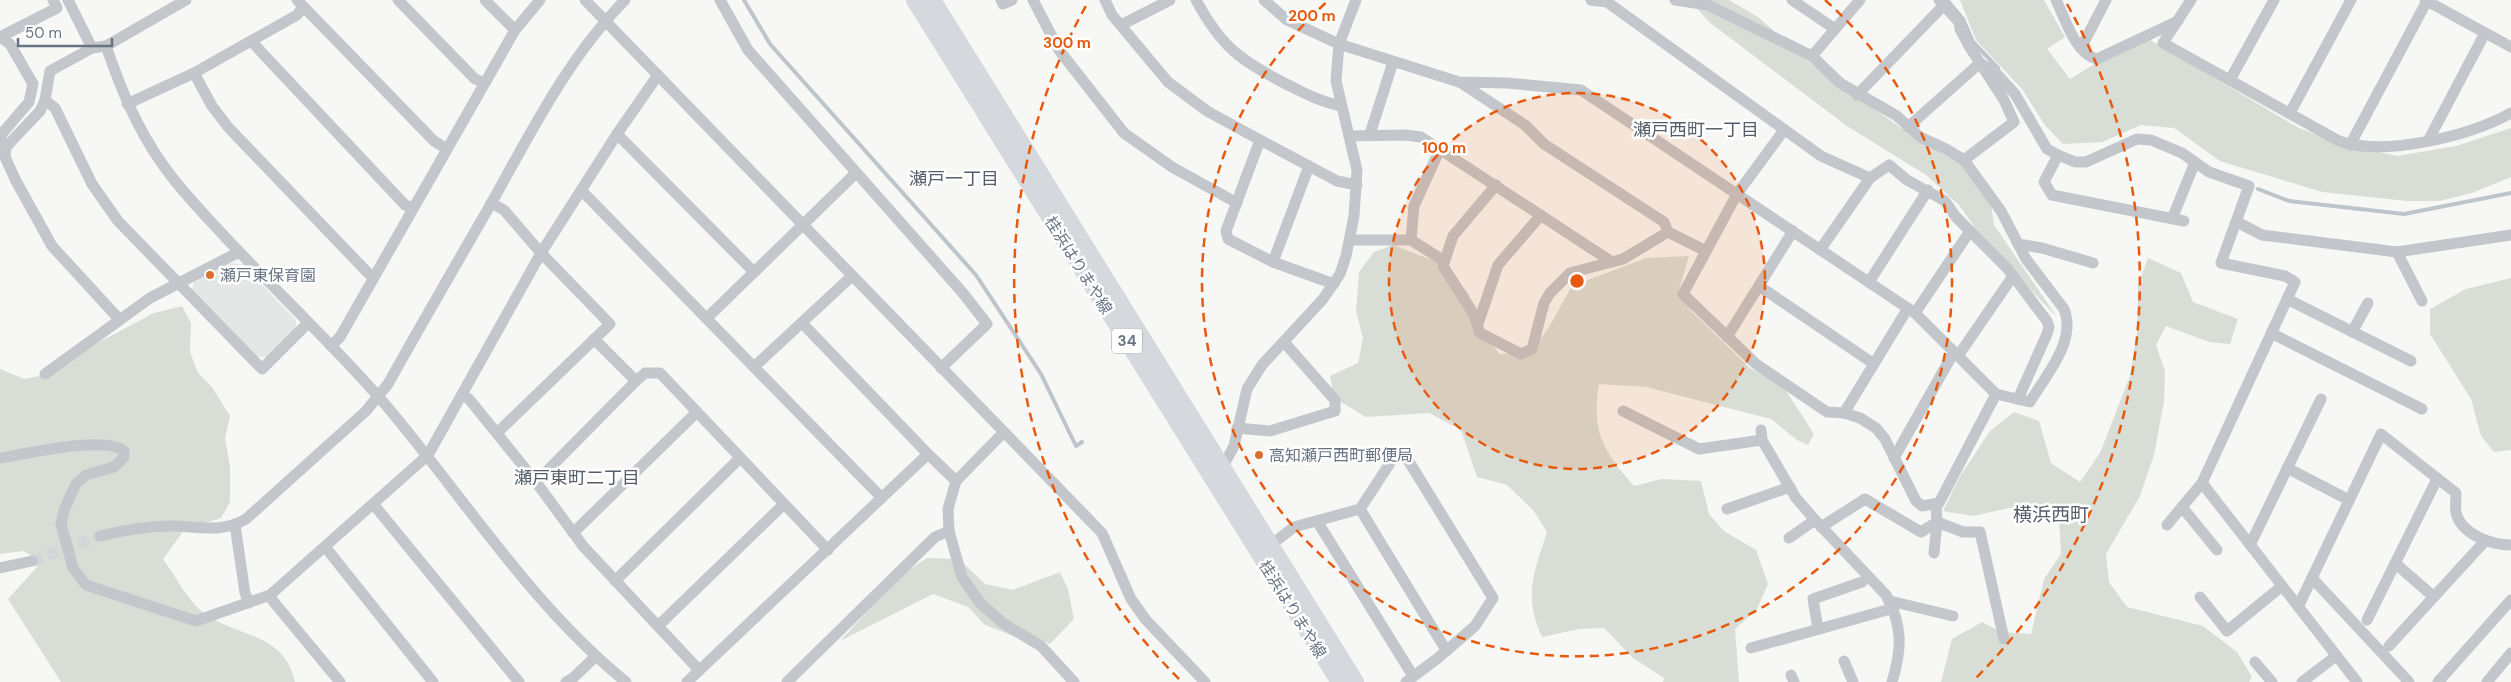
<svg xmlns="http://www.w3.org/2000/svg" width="2511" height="682" font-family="'DM Sans','Noto Sans JP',sans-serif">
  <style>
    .built { fill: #e5e6e6 }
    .green { fill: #d8ded6 }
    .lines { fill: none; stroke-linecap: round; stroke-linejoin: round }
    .stream { stroke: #bdc5cb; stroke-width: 4 }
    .street-tunnel { stroke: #d3d6d9; stroke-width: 11; stroke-dasharray: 11 5.5; stroke-linecap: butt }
    .street { stroke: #c3c6ca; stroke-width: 11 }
    .primary { stroke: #d5d8dc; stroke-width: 18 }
    .ring { fill: none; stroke: #e8590c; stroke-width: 2.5; stroke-dasharray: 9 6 }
    .poi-dot { fill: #dc6e30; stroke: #fff; stroke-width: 2 }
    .labels { text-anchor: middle; stroke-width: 5; stroke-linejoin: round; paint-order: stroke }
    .shield { fill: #fff; stroke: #959ea9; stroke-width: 1 }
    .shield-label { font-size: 15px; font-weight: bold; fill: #687484 }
    .street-label { font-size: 16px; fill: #687484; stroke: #fff }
    .poi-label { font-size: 16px; fill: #687484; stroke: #fff; text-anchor: start }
    .neighbourhood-label { font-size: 18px; fill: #555e6a; stroke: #fff }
    .quarter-label { font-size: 19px; fill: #555e6a; stroke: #fff }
    .centre { fill: #e8590c; stroke: #fff; stroke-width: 2.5 }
    .ring-label { font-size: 15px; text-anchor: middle; font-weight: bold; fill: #e8590c; stroke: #fff; stroke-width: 5; stroke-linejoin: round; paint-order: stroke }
  </style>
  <rect width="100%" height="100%" fill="#f7f7f5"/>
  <!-- built -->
  <path class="built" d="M232,263L242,264L296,320V330L267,357H257L192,291L194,281Z"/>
  <!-- green -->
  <g class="green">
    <path d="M1690,0H1729L1758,17L1813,65L1908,133L1967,168L1990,198L1994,225L2057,317L1988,246L1959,205L1926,175L1847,126L1709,22Z"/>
    <path d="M1960,0H2044L2065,37L2047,49L2070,79L2098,62L2147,38L2297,127L2337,143L2397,156L2456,146L2511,128V177L2472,193L2439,201H2407L2322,192L2220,161L2174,128L2141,125L2102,142L2063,144L2045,125L2022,89L1976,40Z"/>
    <path d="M1393,245L1442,264L1468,293L1479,323L1499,354L1531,352L1549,327L1572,286L1646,258L1689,256L1678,293L1692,312L1751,369L1779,380L1814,434L1808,445L1797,440L1771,419L1646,387L1599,384C1591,430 1603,452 1634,486L1662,479L1701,481L1709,514L1724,531L1756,550L1768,584L1757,609L1735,629L1739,682H1663L1664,678L1633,658L1604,628L1579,629L1542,637C1523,595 1534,573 1547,532L1533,510L1507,485L1477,477L1461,430L1429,413L1366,417L1334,398L1330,376L1358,363L1363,338L1356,311L1359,272L1374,252Z"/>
    <path d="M2148,258L2181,273L2193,302L2238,319L2230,344L2209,342L2166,326L2156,345L2165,371L2164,402L2154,455L2140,496L2106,554L2109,582L2127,607L2203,626L2237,652L2252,677L2249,682H1941L1952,639L1982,622L2001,632L2031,634L2044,579L2061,554L2059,517L2031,507L2009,508L1973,516L1943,511L1959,478L1990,431L2014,412L2039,421L2051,463L2080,482L2100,453L2130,376L2137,333L2138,285Z"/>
    <path d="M2511,278V450L2494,452L2481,436L2471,399L2430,334V309L2466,289Z"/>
    <path d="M182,306L191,323L190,352L198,373L212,387L230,416L225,438L230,467V502L221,518L185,529L163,559C174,574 183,592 196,606C228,639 283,627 295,682H61L8,599L37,567L35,557L23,551L0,554V369L24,379L54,373L71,357L154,313Z"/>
    <path d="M927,558L959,559L985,584L1013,590L1060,572L1068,589L1074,619L1050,644L1030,635L1016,637L985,625L968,607L933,594L840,641L901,575Z"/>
  </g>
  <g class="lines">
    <!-- stream -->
    <g class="stream">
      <path d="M744,0L770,44L976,275L1041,374L1076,446L1082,442"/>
      <path d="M1947,0L1963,19L1973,42L1998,68"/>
      <path d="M2258,189L2289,201L2404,214L2511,193"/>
    </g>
    <!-- street-tunnel -->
    <path class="street-tunnel" d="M32,561L100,536"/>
    <!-- street -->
    <g class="street">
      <path d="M68,0L92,48"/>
      <path d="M297,0L434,141L447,149"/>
      <path d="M398,0L475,79L485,83"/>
      <path d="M485,0L515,30"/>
      <path d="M585,0L1102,533L1131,599L1146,620L1205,682"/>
      <path d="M720,0L748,50L962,292L987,324L941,368"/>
      <path d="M1001,0L1003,4L1012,0"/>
      <path d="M1033,0L1059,50L1124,133L1172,167L1237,203"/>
      <path d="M1105,0L1112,15L1168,82L1207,111L1260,140L1337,181L1357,185"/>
      <path d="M1196,0C1222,48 1240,60 1288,85C1306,94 1321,102 1341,106"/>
      <path d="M1264,0L1287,20L1339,44L1459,82L1507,83L1581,90L1915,313L1996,394L2030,402C2046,375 2077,341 2064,309L2026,259L2001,211L1964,160L1946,149L1920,137L1897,116L1840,83L1812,56L1708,5L1675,0"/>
      <path d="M1591,0L1607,2L1821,156L1870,178"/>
      <path d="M1792,0L1835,29"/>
      <path d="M1939,0L1959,22L1960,29L1969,46L2004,100L2014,122L1964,160"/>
      <path d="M2056,0C2065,18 2075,54 2097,59L2178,21"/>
      <path d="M2191,0L2163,43L2339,141C2385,157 2469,136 2511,113"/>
      <path d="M2425,0L2511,47"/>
      <path d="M1121,25L1170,0"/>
      <path d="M0,37L10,44L33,84L29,102L0,136"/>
      <path d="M0,37L57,8L53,0"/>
      <path d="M251,41L405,205L413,208"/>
      <path d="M106,46C121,89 136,127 163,165C181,191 204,214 226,238C278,293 334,345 384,403C464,497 529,603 626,682"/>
      <path d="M2081,48L2106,0"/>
      <path d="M1812,56L1860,0"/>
      <path d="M194,73L212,106L228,127L368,273L374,277"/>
      <path d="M2230,80L2274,0"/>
      <path d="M1461,83L1525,125L1544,144L1664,222L1668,232"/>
      <path d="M1857,95L1944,5"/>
      <path d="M45,100L55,108L92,184L118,221L262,369L308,323"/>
      <path d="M127,104L194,73L297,15L303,7"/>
      <path d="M2290,113L2351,0"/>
      <path d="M1908,127L1980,63L1995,72L2015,94L2047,149L2058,155L2075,162H2086L2137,139L2151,140L2182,153L2209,172L2249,186L2221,263L2285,276L2295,282L2202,483L2167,525"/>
      <path d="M1784,130L1737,194L1683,294L1756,364L1827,412L1844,413L1860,418L1876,428L1885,439L1916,501L1922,506L1939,503L1996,394"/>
      <path d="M617,134L754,272"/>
      <path d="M1370,134L1393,62"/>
      <path d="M1349,136L1405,135L1421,137L1612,262"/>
      <path d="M0,137L6,147L5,157L16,181L52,246L119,319"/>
      <path d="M1260,140L1226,231L1228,239L1273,262L1334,284"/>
      <path d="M2428,141L2485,33"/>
      <path d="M2350,145L2427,1"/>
      <path d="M6,147L40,111L45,100L50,71L92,48L106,46L186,0"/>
      <path d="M2058,155L2044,182L2052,195L2184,221"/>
      <path d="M1496,185L1453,236L1443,266L1473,313L1480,333L1521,354L1532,349L1544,303L1550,293L1570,273L1623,259L1668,232L1706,251"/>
      <path d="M582,191L881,497"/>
      <path d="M491,203L504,210L541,253L610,324L497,433"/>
      <path d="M2172,219L2195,162"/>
      <path d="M2237,222L2262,235L2397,252L2511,235"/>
      <path d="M1350,240H1411L1444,261"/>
      <path d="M1411,240L1414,206L1440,149"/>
      <path d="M2018,244L2042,248L2093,263"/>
      <path d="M1820,250L1870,178L1889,165L1907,180L1945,201L1956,217L2007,268L2047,321L2049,327L2047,334L2018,399"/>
      <path d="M2397,252L2422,301"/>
      <path d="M1273,262L1309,166"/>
      <path d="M1869,282L1928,190"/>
      <path d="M1759,286L1874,364"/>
      <path d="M2287,299L2411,361"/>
      <path d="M1915,313L1970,231"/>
      <path d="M708,317L856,173"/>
      <path d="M802,323L928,454"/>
      <path d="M1478,324L1498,265L1541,215"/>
      <path d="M2352,332L2368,303"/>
      <path d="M2271,333L2422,409"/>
      <path d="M1727,337L1793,231"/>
      <path d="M594,339L636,381"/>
      <path d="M331,346L340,337L515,30L540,0"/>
      <path d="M1958,356L2013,276"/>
      <path d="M755,366L852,276"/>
      <path d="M45,374L150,298L239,252"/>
      <path d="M462,395L469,399L536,482L583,546L699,670"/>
      <path d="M1623,411L1699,449L1762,440"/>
      <path d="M1844,413L1908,308"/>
      <path d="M1237,428L1270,431L1335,411V400L1284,342"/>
      <path d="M1761,430L1762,440L1796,498L1815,520L1886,595C1903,626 1902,649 1892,682"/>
      <path d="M1004,432L956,481L948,509L949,531L962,577L980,603L1004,624L1041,646L1074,682"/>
      <path d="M0,458C26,454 106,435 124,451V457L114,467L86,475L76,484L64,510L61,524L73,568L86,585L196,621L270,595L428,455L541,253L617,134L658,75"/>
      <path d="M1894,458L1954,352"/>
      <path d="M2287,468L2349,500"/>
      <path d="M1220,472L1234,446L1247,389L1262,365L1323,299L1340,274L1346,256L1354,216L1357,170L1336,81L1339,44L1356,0"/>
      <path d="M536,482L636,381L645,373H660L828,550"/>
      <path d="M2202,483L2357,682"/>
      <path d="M374,505L519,682"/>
      <path d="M2182,507L2217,550"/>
      <path d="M1360,509L1446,650"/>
      <path d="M1727,509L1790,487"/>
      <path d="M1317,521L1413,676"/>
      <path d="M235,525L245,593L249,603"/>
      <path d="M1821,527L1865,499L1921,532L1937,522L1963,532H1980L2004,639"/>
      <path d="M573,533L697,412"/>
      <path d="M100,536C124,530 146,526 170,526C197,526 220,534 246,519L366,411L388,384C422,323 457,263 492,202C531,132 568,58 625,0"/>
      <path d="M1789,538L1815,520"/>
      <path d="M2250,545L2321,399"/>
      <path d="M326,548L433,682"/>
      <path d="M1266,549L1294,527L1360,509L1396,454L1408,460L1493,598L1475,626L1438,658L1406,682"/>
      <path d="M1934,553L1937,522L1936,504"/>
      <path d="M2395,563L2434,597"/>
      <path d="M0,568L32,561"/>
      <path d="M2312,578L2409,682"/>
      <path d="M615,581L740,458"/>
      <path d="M270,595L273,601L340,682"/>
      <path d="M2200,597L2227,631L2282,586"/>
      <path d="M1890,601L1953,616"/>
      <path d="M2298,607L2381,434L2456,493C2456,499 2455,507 2456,513C2462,535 2492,545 2511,545"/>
      <path d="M2367,620L2437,479"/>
      <path d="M658,626L784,504"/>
      <path d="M1818,629L1813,599L1862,582"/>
      <path d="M2389,646L2485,541"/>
      <path d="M1751,648L1894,608"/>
      <path d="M1844,661L1853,682"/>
      <path d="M2255,662L2272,682"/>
      <path d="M1791,675L1794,682"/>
      <path d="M566,682L573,678L595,657"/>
      <path d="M687,682L928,454L956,481"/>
      <path d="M787,682L935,537L949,531"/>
      <path d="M2302,682L2336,656"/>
      <path d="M2438,682L2511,600"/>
      <path d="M2487,682L2511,653"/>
    </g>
    <!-- primary -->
    <g class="primary">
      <path d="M915,0L1340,682"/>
      <path d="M932,0L1355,682"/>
    </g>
  </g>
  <!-- distance rings -->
  <circle cx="1577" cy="281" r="188" fill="#e8590c" fill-opacity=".12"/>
  <g class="ring">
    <circle cx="1577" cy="281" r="188"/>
    <path d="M1825 0A375 375 0 1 1 1329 0"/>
    <path d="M1179 679A563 563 0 0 1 1087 4M2067 4A563 563 0 0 1 1975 679"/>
  </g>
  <!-- markers -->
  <g class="poi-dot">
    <circle cx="210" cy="275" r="5"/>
    <circle cx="1259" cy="455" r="5"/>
  </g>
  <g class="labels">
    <!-- shield labels -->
    <rect class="shield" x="1112" y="328.5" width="30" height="25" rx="4"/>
    <g class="shield-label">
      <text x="1127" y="346">34</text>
    </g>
    <!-- street labels -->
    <g class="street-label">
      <text transform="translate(1079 265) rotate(58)" y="6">桂浜はりまや線</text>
      <text transform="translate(1293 609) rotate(58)" y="6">桂浜はりまや線</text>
    </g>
    <!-- poi labels -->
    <g class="poi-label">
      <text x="220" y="281">瀬戸東保育園</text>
      <text x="1269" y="461">高知瀬戸西町郵便局</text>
    </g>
    <!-- neighbourhood labels -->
    <g class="neighbourhood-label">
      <text x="1696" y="136">瀬戸西町一丁目</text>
      <text x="954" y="185">瀬戸一丁目</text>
      <text x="577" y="484">瀬戸東町二丁目</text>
    </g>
    <!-- quarter labels -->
    <g class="quarter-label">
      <text x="2051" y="521">横浜西町</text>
    </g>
  </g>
  <circle cx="1577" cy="281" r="8" class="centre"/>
  <g class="ring-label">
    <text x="1312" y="21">200 m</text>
    <text x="1067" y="48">300 m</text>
    <text x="1444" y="153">100 m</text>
  </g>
  <!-- scale -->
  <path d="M18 38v8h94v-8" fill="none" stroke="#687484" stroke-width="2.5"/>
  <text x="25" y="38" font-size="15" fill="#687484" stroke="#ffffff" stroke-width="4" paint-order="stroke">50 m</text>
</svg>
